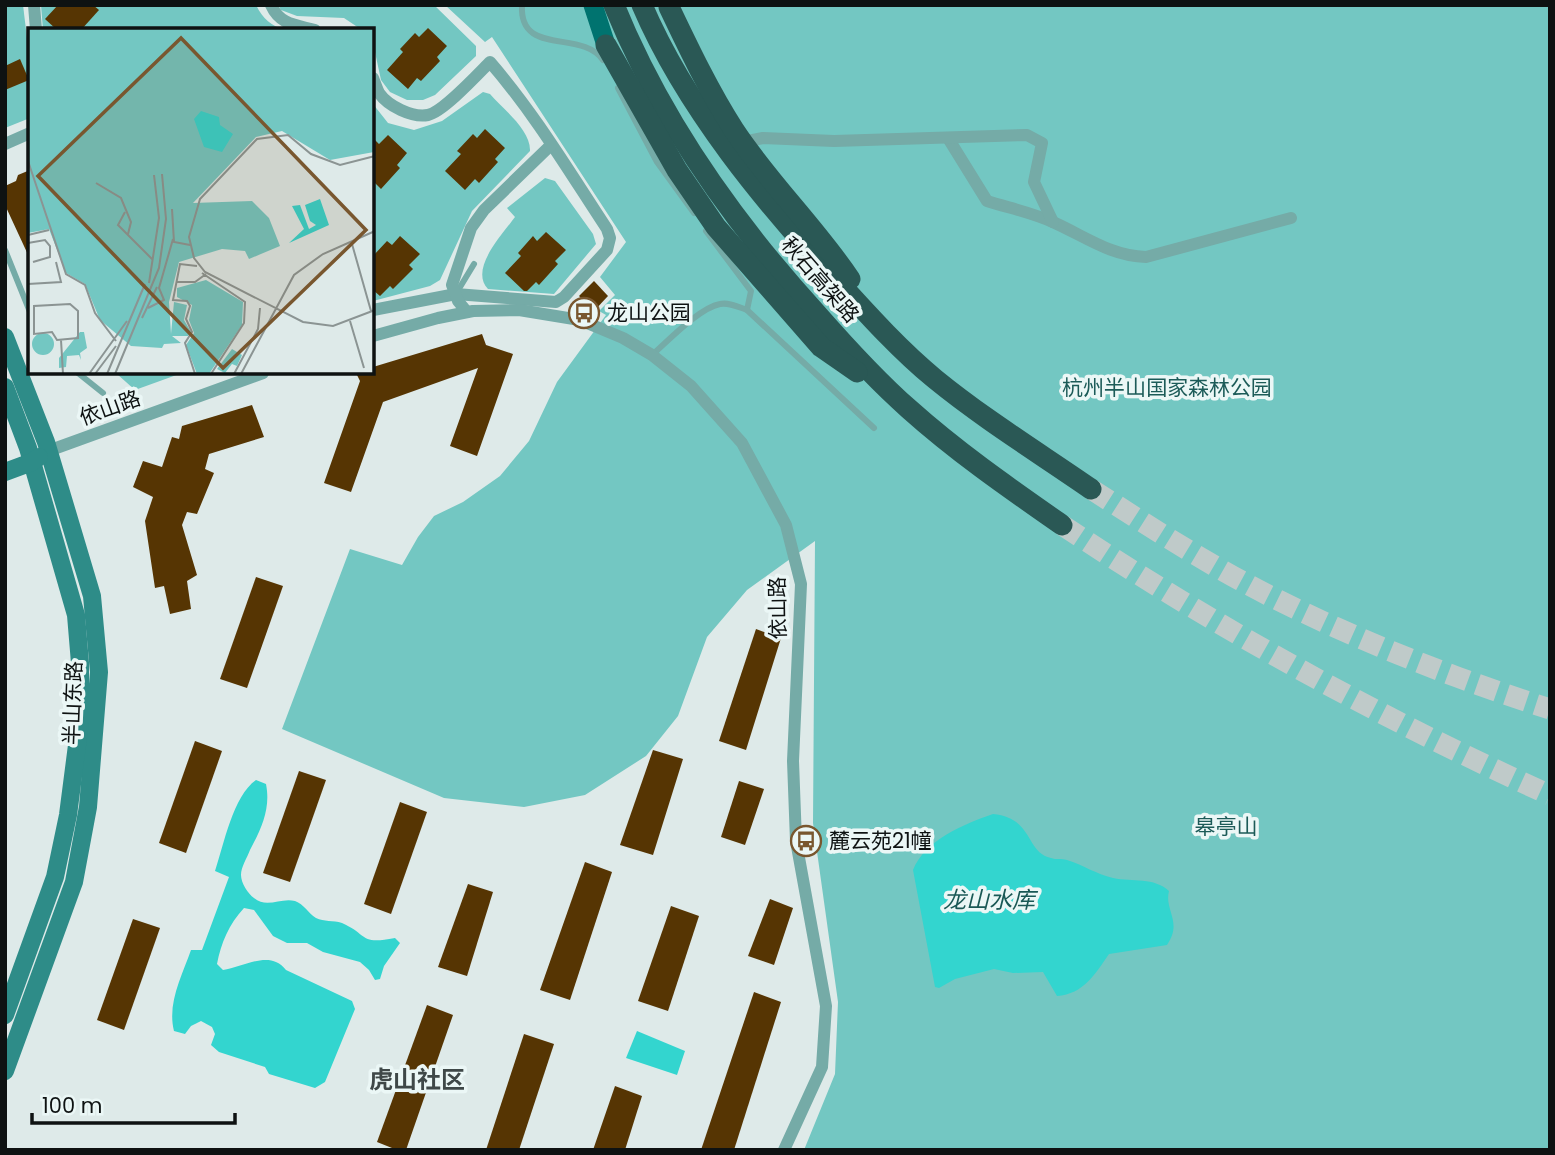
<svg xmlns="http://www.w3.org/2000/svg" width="1555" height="1155" font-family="Poppins,'Noto Sans SC',sans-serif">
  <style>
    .green { fill: #73c7c2 }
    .water { fill: #33d5cf }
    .building { fill: #563503 }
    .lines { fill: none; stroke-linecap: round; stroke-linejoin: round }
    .highway-tunnel { stroke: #bfcac9; stroke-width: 21; stroke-dasharray: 21 10; stroke-linecap: butt }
    .lane { stroke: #75aba7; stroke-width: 6 }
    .street { stroke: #75aba7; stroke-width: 12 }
    .secondary { stroke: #2e8c88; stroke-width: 18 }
    .primary { stroke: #00736f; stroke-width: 19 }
    .highway { stroke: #2a5855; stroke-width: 21 }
    .labels { text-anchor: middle; stroke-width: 7; stroke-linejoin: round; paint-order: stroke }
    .street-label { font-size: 21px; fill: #0e1212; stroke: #ebf7f6 }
    .poi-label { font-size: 21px; fill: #0e1212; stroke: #ebf7f6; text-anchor: start }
    .park-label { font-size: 21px; fill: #1c5b58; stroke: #ebf7f6 }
    .water-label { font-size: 23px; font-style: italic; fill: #195855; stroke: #ebf7f6 }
    .quarter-label { font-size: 24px; font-weight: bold; fill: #3f4848; stroke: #ebf7f6 }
    .inset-road { fill: none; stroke: #8b9493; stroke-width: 2 }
    .view { fill: #79572f; fill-opacity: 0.15; stroke: #79572f; stroke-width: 3.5 }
    .inset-edge { fill: none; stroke: #0e1212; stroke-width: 3.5 }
  </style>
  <rect width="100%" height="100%" fill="#deeae9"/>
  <!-- green -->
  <g class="green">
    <path d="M5,5H23L30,63V118L5,128Z"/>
    <path d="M41,5H256C263,19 271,26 286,30H43Z"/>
    <path d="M278,5H434L476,46V56L435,95L423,100H407L390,92L381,80L373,43V30H362L344,18L297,16L281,10Z"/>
    <path d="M445,5H1550V1150H804L835,1074L838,1002L813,823L815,541L747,590L707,637L678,716L646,756L585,795L524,807L444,798L282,729L350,549L402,565L418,537L434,516L463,502L500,476L529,441L557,382L606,315L599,311L615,295L600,277L626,242L492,37L485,42Z"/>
    <path d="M483,92L490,94C503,109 531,130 530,151L472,211L440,280L430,286L373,301V104L388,123L414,130L442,121Z"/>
    <path d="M545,178L555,181L593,234L596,244L554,294L488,289C469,269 502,235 515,217L507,208Z"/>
    <path d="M118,373H182L135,390L117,374Z"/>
  </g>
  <!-- water -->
  <g class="water">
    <path d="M256,780L266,784C271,809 261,829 250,850C247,858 241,867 241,875C241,883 248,894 254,898C267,909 281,897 295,901C304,904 308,913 316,918C324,922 333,920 342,923C369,935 359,945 395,938L400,943L384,966L380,979L375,980L369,970L360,962L323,952L307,943H287L273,936L254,910L244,908C229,924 221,943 217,964L223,970C244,967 270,949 286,970L352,1001L355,1009L325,1082L315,1088L269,1074L265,1067L219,1052L211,1045L215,1034L212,1027L201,1021L191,1026L185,1034L174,1031C167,1003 182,976 191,950H202L229,877L215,871C224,844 233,796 256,780Z"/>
    <path d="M993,814C1034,818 1025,852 1051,858C1056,860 1061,858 1067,860C1083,865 1096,874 1113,878C1133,882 1154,877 1169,891C1164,910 1183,922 1167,945L1109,954C1095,974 1084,994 1057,996L1043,972L1013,973L994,969L955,979L939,988L935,987L913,870C925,840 964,824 993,814Z"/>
    <path d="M637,1031L685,1051L677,1075L626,1058Z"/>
  </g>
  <!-- building -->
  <g class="building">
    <path d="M58,5H93L99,10L81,30H57L45,19Z"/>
    <path d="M428,28L447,46L437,57L440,61L421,81L417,78L408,89L387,70L403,52L400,49L415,33L419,37Z"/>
    <path d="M20,59L29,80L5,90V66Z"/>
    <path d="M485,129L505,148L495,159L498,162L479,183L475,179L465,190L445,171L461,154L457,151L473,134L477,138Z"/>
    <path d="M388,135L407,153L397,165L400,168L381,189L373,181V138L379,144Z"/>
    <path d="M30,170V259L5,205V186L16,181L18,175Z"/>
    <path d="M546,232L566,250L555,261L558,264L539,285L536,282L527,291H524L505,273L521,256L518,253L533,236L537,241Z"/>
    <path d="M400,236L420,254L409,265L413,269L393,289L390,286L380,296L373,290V256L387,241L392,245Z"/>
    <path d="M594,281L608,296L594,311L579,296Z"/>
    <path d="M482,334L486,345L513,354L477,456L450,446L478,368L383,402L351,492L324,483L360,381L356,373H373V367Z"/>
    <path d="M252,405L264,437L209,454L205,469L214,473L197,514L187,512L182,525L197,575L187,581L191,609L170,614L164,586L155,588L145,521L153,497L133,487L143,461L162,467L172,437L179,439L182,426Z"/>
    <path d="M256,577L283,586L247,688L220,679Z"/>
    <path d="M756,629L781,638L746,750L719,741Z"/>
    <path d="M195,741L222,751L186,853L159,843Z"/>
    <path d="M653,750L683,759L653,855L620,845Z"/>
    <path d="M299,771L326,780L290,882L263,873Z"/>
    <path d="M739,781L764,789L745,845L721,837Z"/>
    <path d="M400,802L427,812L391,914L364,904Z"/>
    <path d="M585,862L612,872L570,1000L540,990Z"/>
    <path d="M468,884L493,892L467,976L438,967Z"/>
    <path d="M770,899L793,908L774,965L748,956Z"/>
    <path d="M671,906L699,916L668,1011L638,1001Z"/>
    <path d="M133,919L160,928L124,1030L97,1020Z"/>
    <path d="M754,992L781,1002L734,1150H701Z"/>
    <path d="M427,1005L453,1015L406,1150H397L377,1142Z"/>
    <path d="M524,1034L554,1044L519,1150H486Z"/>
    <path d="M615,1086L642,1096L625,1150H593Z"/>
  </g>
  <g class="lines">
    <!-- highway-tunnel -->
    <g class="highway-tunnel">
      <path d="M1091,489C1152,528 1213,568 1278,600C1366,644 1457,679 1550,709"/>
      <path d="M1062,525C1217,628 1380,718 1550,795"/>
    </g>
    <!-- lane -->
    <g class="lane">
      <path d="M522,5C519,57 582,29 603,60"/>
      <path d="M618,88L657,162L694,213"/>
      <path d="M706,231L751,291L747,310"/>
      <path d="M5,250L30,312"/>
      <path d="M457,292L474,264"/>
      <path d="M652,355C668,341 699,308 720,304C729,302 738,307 747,310L874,428"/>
      <path d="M78,373L103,393"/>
    </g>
    <!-- street -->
    <g class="street">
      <path d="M34,5L36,30"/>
      <path d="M271,5C280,25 296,25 315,30"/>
      <path d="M373,78C375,83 377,89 379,93C388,106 412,118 428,115C443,112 478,74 490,62C535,114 570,173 607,229L610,238L607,250L564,297L556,302L456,294L373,310"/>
      <path d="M948,138L987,201C1009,208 1034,213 1055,223C1086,237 1111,256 1146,257L1291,218"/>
      <path d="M743,142L763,138L834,141L1027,135L1042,143L1034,182L1053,222"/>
      <path d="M5,144L30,133"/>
      <path d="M467,312L458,301L452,285L471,228L484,210L551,145"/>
      <path d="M373,336L438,318L473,311L519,310L580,320L623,338L652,355L691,386L742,443L786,525L801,584L793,761L796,841L826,1006L822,1067L784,1150"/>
      <path d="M48,451L263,373"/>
    </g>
    <!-- secondary -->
    <g class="secondary">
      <path d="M5,337L46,442L92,596L99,672L88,807L74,882L5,1071"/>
      <path d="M5,387L28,448L76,615L80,663V722L68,815L55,877L5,1015"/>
      <path d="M5,472L32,462L39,457"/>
    </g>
    <!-- primary -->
    <path class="primary" d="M593,5L606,45"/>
    <!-- highway -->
    <g class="highway">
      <path d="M614,5C661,121 733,222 817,314C846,347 876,380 909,409C957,452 1009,488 1062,525"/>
      <path d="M642,5C686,108 766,204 841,285C871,318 901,351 935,379C984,419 1039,453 1091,489"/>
      <path d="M669,7C689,49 709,91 734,130C769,183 815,227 850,279"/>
      <path d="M606,45L677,170L716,227L821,347L857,372"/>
    </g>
  </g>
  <!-- icons -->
  <defs>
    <g id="bus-ring" transform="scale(1.575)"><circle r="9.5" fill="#ebf7f6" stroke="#79572f" stroke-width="1.5"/><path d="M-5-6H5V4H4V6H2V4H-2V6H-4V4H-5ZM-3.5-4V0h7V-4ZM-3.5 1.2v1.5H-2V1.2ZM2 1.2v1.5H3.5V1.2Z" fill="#79572f"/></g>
  </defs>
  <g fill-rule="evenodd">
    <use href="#bus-ring" x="584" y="313"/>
    <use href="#bus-ring" x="806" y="841"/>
  </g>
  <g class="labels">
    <!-- street labels -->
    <g class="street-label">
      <text transform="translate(820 280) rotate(49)" y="7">秋石高架路</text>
      <text transform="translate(110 408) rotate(-20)" y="7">依山路</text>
      <text transform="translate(778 608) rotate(-91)" y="7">依山路</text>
      <text transform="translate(73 703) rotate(-88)" y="7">半山东路</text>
    </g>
    <!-- poi labels -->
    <g class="poi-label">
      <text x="607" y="320">龙山公园</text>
      <text x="829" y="848">麓云苑21幢</text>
    </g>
    <!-- park labels -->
    <g class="park-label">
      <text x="1167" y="395">杭州半山国家森林公园</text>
      <text x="1226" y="834">皋亭山</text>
    </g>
    <!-- water labels -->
    <g class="water-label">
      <text x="989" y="908">龙山水库</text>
    </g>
    <!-- quarter labels -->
    <g class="quarter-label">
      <text x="417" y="1088">虎山社区</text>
    </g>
  </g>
  <!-- overview -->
  <g transform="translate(28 28)">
    <rect width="346" height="346" fill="#deeae9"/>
    <path d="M0,1H346V124L302,132L254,103L228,109L165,175L224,173L241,190L252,218L221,231L217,223L194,221L151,234L141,274L143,306L146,274L159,277L156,292L163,304L160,308H144L153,315L136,316L134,320L103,318L72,292L57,256L38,245L21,201L0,205ZM178,252L215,274L214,297L181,346H169L158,317L166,305L161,292L164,277L149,269V260ZM52,304H56L59,320L52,325L53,332L51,327L39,328L38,339L31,340V330ZM4 316a11 11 0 1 1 22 0a11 11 0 1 1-22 0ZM204,321L214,327L209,338L204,336L197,345L189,341Z" fill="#73c7c2"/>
    <path d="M173,83L191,89L192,97L205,106L194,124L176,119L166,91ZM292,171L301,197L261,215L276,201L264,178L272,177L281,201L288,197L282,193L277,177Z" fill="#33d5cf"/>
    <path class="inset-road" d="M347,128L312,137L283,126L260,107L229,111L172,171L161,209L166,230L177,244L275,294L305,298L347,282M0,133L38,246L57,257L67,285L88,313M68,155L93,170L103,194L100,206M144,181L146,214L162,217M97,184L90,197L124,231M0,207L21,202M0,215L17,212L22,218V229L5,234M324,216L343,283M174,245L217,274L216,295L183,346M148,254H167L178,246M121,255L131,190L126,147M0,256L33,254L28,234M42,276L50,283V310L29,312L24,304L6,306V278ZM120,280L136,272L131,260L145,211M114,290L129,259M322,293L336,340M33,312L35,346M61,346L99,293M67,346L88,318M79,346L117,256M87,346L131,240L138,191L134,146M167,346L157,315L164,304L158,291L162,278L159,273L145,272L152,236L169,238M206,346L230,301L232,280M213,346L266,247L295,226L347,203"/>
    <path class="view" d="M153,10L338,202L195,340L10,148Z"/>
    <rect width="346" height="346" class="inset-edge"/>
  </g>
  <!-- border -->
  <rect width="1555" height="1155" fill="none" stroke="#0e1212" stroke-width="14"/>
  <!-- scale -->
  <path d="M32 1113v10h203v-10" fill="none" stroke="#0e1212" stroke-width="3.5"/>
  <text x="42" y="1113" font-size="21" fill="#0e1212" stroke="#ebf7f6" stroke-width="5" paint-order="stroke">100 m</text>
</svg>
